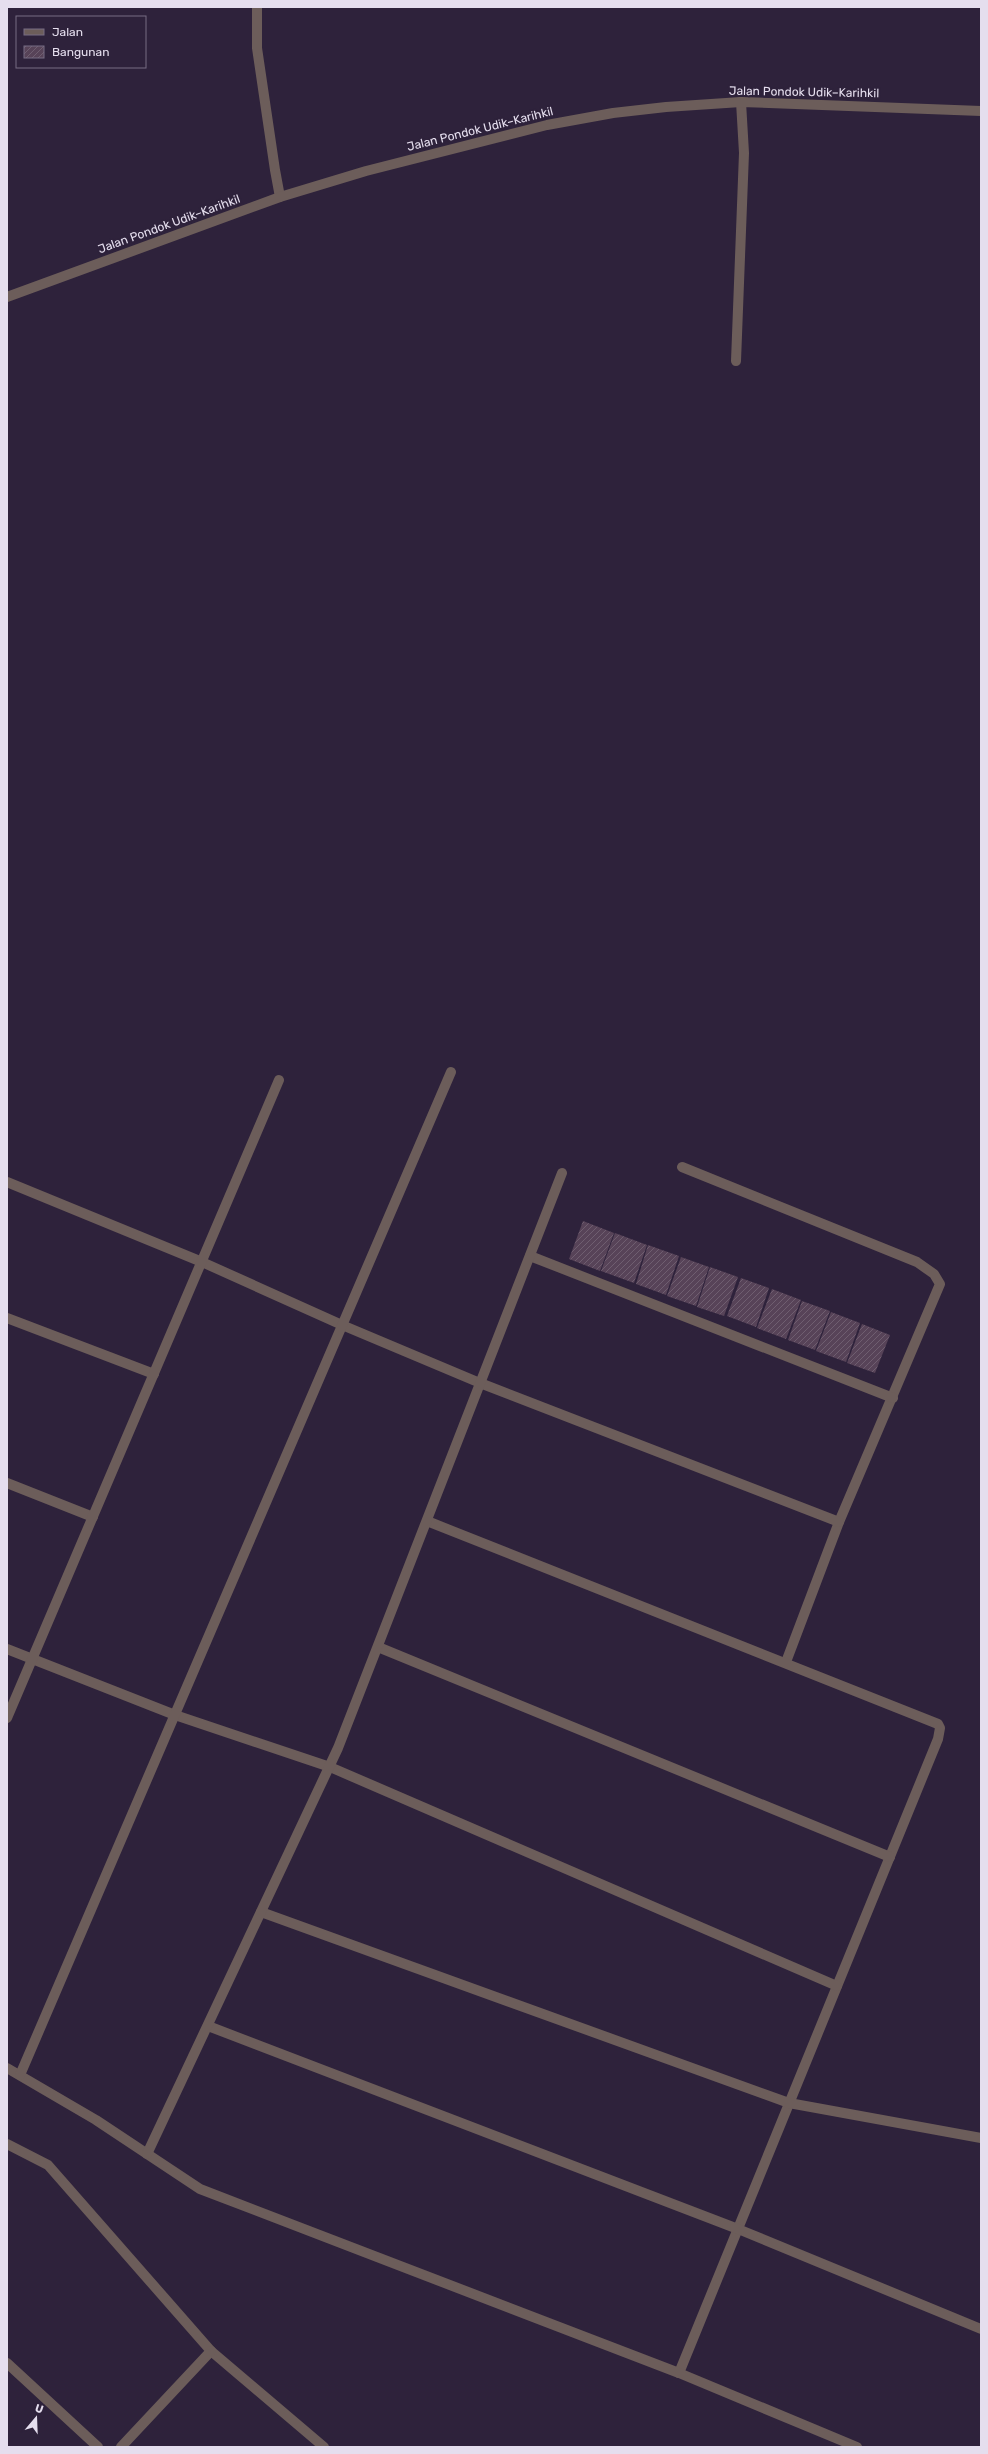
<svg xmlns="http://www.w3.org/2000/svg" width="988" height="2454" font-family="Rubik,sans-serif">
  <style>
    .building { fill: url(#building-hatch) }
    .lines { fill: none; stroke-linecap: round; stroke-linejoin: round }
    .minor { stroke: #6c5d5a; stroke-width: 10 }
    .tertiary { stroke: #6c5d5a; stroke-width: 10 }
    .labels { text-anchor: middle; stroke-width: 4; stroke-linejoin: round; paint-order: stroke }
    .street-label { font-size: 12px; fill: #e5deee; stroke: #2e223b }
  </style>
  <defs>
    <pattern id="building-hatch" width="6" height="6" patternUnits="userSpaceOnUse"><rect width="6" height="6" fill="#574358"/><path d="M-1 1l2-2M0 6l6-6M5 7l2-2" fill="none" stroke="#6f5e70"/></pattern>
  </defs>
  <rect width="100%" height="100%" fill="#2e223b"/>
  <!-- building -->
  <g class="building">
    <path d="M583,1221L614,1233L600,1271L569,1259Z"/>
    <path d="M615,1233L647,1245L634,1283L601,1271Z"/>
    <path d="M648,1245L679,1256L666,1295L636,1284Z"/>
    <path d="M681,1257L709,1267L696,1306L667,1296Z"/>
    <path d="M710,1267L738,1277L724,1316L697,1307Z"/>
    <path d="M741,1278L769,1288L756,1327L727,1316Z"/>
    <path d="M772,1289L801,1300L786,1339L757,1328Z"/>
    <path d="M802,1301L830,1311L815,1350L788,1340Z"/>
    <path d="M831,1312L860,1323L846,1362L816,1351Z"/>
    <path d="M862,1324L890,1335L875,1373L847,1363Z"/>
  </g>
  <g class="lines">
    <!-- minor -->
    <g class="minor">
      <path d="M257,7V48L275,170L280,197"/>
      <path d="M736,361L744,153L741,102"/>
      <path d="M682,1167L917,1262L934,1274L940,1284L839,1522L786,1662"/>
      <path d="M7,1182L202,1262L342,1325L480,1383L839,1522"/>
      <path d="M530,1256L893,1398"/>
      <path d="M7,1318L154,1374"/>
      <path d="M7,1483L93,1517"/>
      <path d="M427,1521L938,1724L940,1728L938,1739L679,2373"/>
      <path d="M378,1647L890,1857"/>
      <path d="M7,1649L175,1715L330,1767L837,1986"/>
      <path d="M7,1718L279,1080"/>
      <path d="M261,1912L789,2103L981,2138"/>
      <path d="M208,2026L738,2229L981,2329"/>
      <path d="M7,2068L96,2120L200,2189L679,2373L857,2447"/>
      <path d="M20,2075L451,1072"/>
      <path d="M7,2144L48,2165L211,2351L324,2447"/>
      <path d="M147,2154L338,1748L562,1173"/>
      <path d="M7,2363L98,2447"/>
      <path d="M121,2447L211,2351"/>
    </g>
    <!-- tertiary -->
    <path class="tertiary" d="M7,297L280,197L366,171L547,125L613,113L666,107L741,102L981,111"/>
  </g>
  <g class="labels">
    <!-- street labels -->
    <g class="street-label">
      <text transform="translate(804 92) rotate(1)" y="4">Jalan Pondok Udik–Karihkil</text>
      <text transform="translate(480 129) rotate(-14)" y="4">Jalan Pondok Udik–Karihkil</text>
      <text transform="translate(169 224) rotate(-20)" y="4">Jalan Pondok Udik–Karihkil</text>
    </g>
  </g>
  <!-- border -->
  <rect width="988" height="2454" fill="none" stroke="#e5deee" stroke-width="16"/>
  <!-- legend -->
  <rect x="16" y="16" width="130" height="52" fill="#2e223b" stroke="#776d83"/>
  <rect x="24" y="29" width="20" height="6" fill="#6c5d5a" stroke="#776d83"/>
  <text x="52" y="36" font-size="12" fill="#e5deee">Jalan</text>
  <rect x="24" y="46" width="20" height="12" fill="url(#building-hatch)" stroke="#776d83"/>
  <text x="52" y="56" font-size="12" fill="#e5deee">Bangunan</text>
  <!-- north arrow -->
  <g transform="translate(36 2418) rotate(19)" stroke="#2e223b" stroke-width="3" paint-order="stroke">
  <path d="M0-3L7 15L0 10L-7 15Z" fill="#e5deee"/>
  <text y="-6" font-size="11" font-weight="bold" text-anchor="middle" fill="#e5deee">U</text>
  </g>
</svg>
